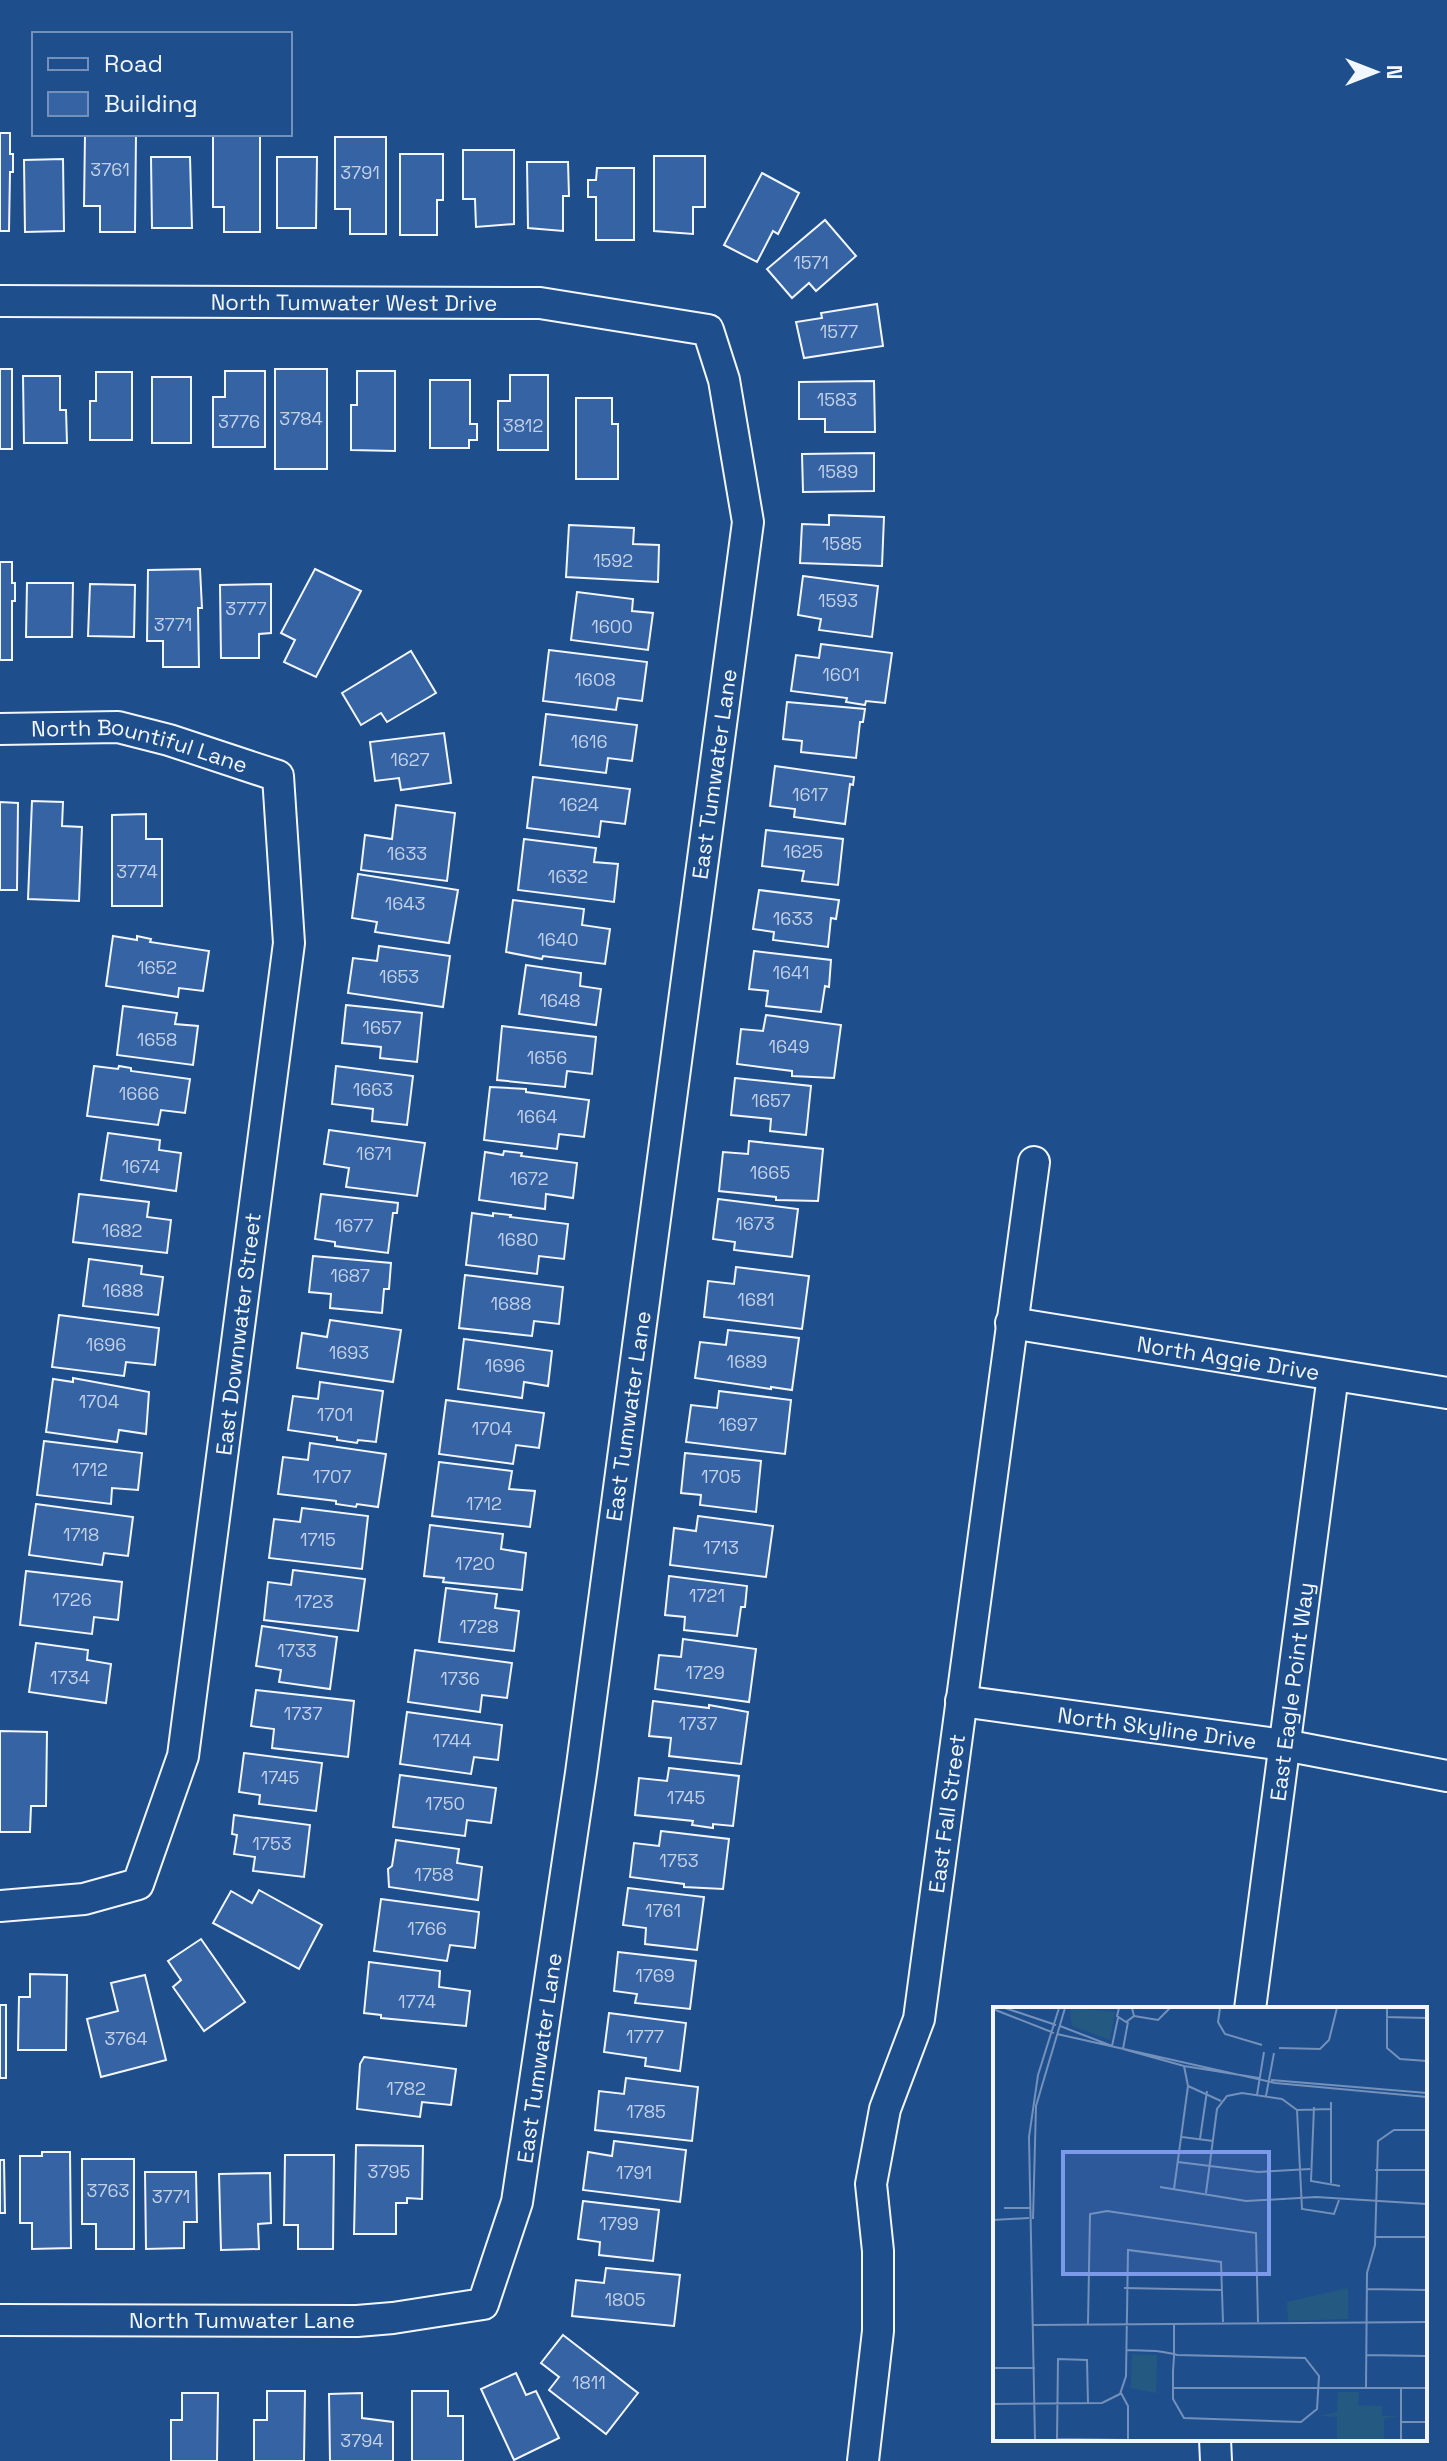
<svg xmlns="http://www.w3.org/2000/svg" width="1447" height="2461" font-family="'Space Grotesk',sans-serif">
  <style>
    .building { fill: #3563a3; stroke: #f2f6ff; stroke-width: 2 }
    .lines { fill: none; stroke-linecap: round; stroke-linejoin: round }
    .street-casing { stroke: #f2f6ff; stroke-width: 34 }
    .street { stroke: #1f4e8c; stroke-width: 30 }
    .labels { text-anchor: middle; stroke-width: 6; stroke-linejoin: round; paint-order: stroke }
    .number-label { font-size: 18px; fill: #c3d1e8 }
    .street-label { font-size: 22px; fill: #f2f6ff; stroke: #1f4e8c }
    .inset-road { fill: none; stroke: #7391ba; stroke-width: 2 }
    .view { fill: #7d9aea; fill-opacity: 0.15; stroke: #7d9aea; stroke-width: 4 }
    .inset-edge { fill: none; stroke: #f2f6ff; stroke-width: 4 }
  </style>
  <rect width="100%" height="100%" fill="#1f4e8c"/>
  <!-- building -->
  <g class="building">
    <path d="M0,133H10V154H13V172H10L9,231H0Z"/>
    <path d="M85,134H136L135,232H100V206H84Z"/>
    <path d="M213,134H260V232H224V207H213Z"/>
    <path d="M335,137H386V234H350V209H335Z"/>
    <path d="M463,150H514V224L476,227L475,199H463Z"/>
    <path d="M400,154H443V200H437V235H400Z"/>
    <path d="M654,156H705V207H693V234L654,231Z"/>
    <path d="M151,157H190L192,228H152Z"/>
    <path d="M277,157H317L316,228H277Z"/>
    <path d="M63,159L64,231L25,232L24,160Z"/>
    <path d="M527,162H568L569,196H563V231L528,228Z"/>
    <path d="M597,168H634V240H596V197H588V180H596Z"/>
    <path d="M762,173L799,193L778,234L773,231L757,262L724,245Z"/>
    <path d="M825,220L856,256L816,291L809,283L792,298L767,269Z"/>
    <path d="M877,304L883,346L804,358L796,322L822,318L821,313Z"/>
    <rect x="0" y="369" width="12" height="80"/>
    <rect x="275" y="369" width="52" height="100"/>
    <path d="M225,371H265V447H213V397H225Z"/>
    <path d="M357,371H395V451L351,450V405H357Z"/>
    <path d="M96,372H132V440H90V401H96Z"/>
    <path d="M510,375H548V450H498V401H510Z"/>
    <path d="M23,376H60V410H66L67,443H24Z"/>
    <rect x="152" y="377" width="39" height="66"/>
    <path d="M430,380H470V424H477V440H469V448H430Z"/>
    <path d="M874,381L875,432H825V419H799V382Z"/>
    <path d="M576,398H612V424H618V479H576Z"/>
    <path d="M874,453V491L803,492L802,454Z"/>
    <path d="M829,515L884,517L882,566L800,563L802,524L829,525Z"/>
    <path d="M569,525L634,528L633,544L659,545L658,582L566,577Z"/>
    <path d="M0,562H12V583H15V601H12V660H0Z"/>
    <path d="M200,569L202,608H198L199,667H163V641H147L148,570Z"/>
    <path d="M315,569L361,591L316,677L284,662L295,640L281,633Z"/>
    <path d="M803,576L878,586L872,637L819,630L821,619L798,615Z"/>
    <path d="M27,583H73L72,637H26Z"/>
    <path d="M90,584L135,585L134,637L88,636Z"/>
    <path d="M271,584V633L259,634V658H221L220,585Z"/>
    <path d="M577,592L633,599L632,611L653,613L648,650L571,640Z"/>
    <path d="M821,644L892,653L885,703L866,701L865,705L846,702L847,698L791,691L796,655L819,658Z"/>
    <path d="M549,650L647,662L642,701L618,698L616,710L543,701Z"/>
    <path d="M411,651L436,693L387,722L381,713L361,725L342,693Z"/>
    <path d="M787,702L865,709L863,722H860L856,758L801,752L802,741L783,739Z"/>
    <path d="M546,714L637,725L632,761L608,758L606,773L540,765Z"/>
    <path d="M444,733L451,783L401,790L399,778L375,781L370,742Z"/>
    <path d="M775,766L854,777L853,785L850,784L845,824L794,817L795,809L770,806Z"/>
    <path d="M533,777L630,789L625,824L601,821L599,837L527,828Z"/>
    <path d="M32,801L63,802L62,826L82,827L79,901L28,899Z"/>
    <path d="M0,802L18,803L17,890H0Z"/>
    <path d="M396,805L455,813L447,881L361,870L365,835L392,839Z"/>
    <path d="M146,814V839H162V906H112V815Z"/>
    <path d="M766,830L843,839L838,885L802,881L804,871L762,866Z"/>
    <path d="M524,839L596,848L594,862L618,864L614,902L518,890Z"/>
    <path d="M358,874L458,890L449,943L375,932L377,922L352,918Z"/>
    <path d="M759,890L839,900L836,919L831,918L828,947L773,940L774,932L753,929Z"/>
    <path d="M513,900L584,909L582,925L610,929L605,964L543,956L542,959L506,952Z"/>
    <path d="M113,936L137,940V936L151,939L150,942L209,951L203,991L179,988L178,997L106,986Z"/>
    <path d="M379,946L450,956L443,1007L348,993L353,958L377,961Z"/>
    <path d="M754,951L831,960L829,987L825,986L821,1012L766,1006L768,991L749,989Z"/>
    <path d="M526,965L581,973L580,986L601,989L596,1025L519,1014Z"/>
    <path d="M346,1005L422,1013L417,1062L380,1058L381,1047L342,1043Z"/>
    <path d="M123,1006L177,1013L175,1024L198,1026L193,1065L117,1055Z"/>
    <path d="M766,1015L841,1025L834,1078L792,1076V1071L737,1064L741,1029L763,1031Z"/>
    <path d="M502,1026L596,1037L592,1074L567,1071L565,1087L497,1080Z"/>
    <path d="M94,1066L118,1069L119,1066L131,1068V1071L190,1079L185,1113L161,1110L158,1125L87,1116Z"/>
    <path d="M336,1066L413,1076L407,1125L372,1121L373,1109L332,1104Z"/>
    <path d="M735,1078L811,1086L806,1135L770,1131L771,1119L731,1115Z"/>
    <path d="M490,1087L526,1089V1092L589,1100L584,1137L559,1134L557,1149L484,1140Z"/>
    <path d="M329,1130L425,1143L417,1196L346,1187L349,1168L324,1164Z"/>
    <path d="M108,1133L160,1140L159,1150L181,1153L176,1191L101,1180Z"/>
    <path d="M749,1141L823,1149L818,1201L776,1200V1197L719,1191L723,1152L748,1154Z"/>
    <path d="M504,1151L522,1153L521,1156L577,1163L573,1198L546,1194L545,1209L479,1200L485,1152L503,1155Z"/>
    <path d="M79,1194L149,1202L147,1217L171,1220L167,1253L73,1242Z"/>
    <path d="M321,1194L398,1203L397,1213H393L388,1253L335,1246V1242L315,1239Z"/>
    <path d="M718,1199L798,1209L792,1257L734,1250L735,1242L713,1239Z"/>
    <path d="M472,1213L493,1216V1213L511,1215L510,1217L568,1224L564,1259L539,1256L537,1274L466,1265Z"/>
    <path d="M313,1256L391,1263L389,1289H384L382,1313L330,1308L331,1294L309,1292Z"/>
    <path d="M89,1259L142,1266L141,1274L163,1277L158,1315L83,1306Z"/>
    <path d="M736,1267L809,1276L802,1329L704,1317L708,1281L734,1284Z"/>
    <path d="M465,1275L563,1287L559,1324L534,1321L532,1336L459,1328Z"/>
    <path d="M59,1315L159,1328L155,1365L126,1362L124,1376L52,1367Z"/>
    <path d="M330,1320L401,1330L393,1382L297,1368L302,1333L327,1337Z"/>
    <path d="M728,1330L799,1338L792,1390L771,1387V1389L695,1378L700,1342L726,1345Z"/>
    <path d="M464,1339L552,1351L548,1386L524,1382L522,1398L458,1389Z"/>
    <path d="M73,1378L149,1392L146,1434L119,1430L117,1442L46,1432L53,1379L73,1382Z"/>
    <path d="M320,1382L383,1391L376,1442L358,1440L357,1443L337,1440V1437L288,1430L293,1396L318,1399Z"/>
    <path d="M719,1391L791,1400L785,1454L686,1442L691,1405L717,1408Z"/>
    <path d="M446,1400L544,1413L539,1448L516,1445L513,1464L439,1454Z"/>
    <path d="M44,1441L142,1453L138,1490L112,1488L111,1504L37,1495Z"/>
    <path d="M310,1443L386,1454L378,1507L357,1504L356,1507L336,1504V1501L278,1494L283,1457L308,1460Z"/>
    <path d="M685,1453L761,1461L756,1512L700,1505L701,1495L681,1493Z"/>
    <path d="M439,1462L512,1471L509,1489L535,1491L530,1527L432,1516Z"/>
    <path d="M36,1504L133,1517L128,1556L104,1553L102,1565L29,1555Z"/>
    <path d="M302,1508L368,1516L362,1569L269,1558L274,1519L300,1522Z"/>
    <path d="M698,1516L773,1526L766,1577L670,1565L674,1528L696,1531Z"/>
    <path d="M430,1525L503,1534L501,1549L526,1553L522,1590L443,1582L444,1578L424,1576Z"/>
    <path d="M293,1570L365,1579L358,1631L264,1620L268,1582L291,1585Z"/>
    <path d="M26,1571L122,1582L118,1620L94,1617L92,1634L20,1625Z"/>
    <path d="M669,1576L747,1586L745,1607H741L737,1636L684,1630L685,1617L665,1615Z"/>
    <path d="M446,1588L497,1594L495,1608L519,1611L514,1651L439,1642Z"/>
    <path d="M262,1626L337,1637L330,1689L279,1682L281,1670L256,1666Z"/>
    <path d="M683,1639L756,1649L749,1702L655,1689L659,1655L681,1657Z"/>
    <path d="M36,1643L88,1650L87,1660L111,1664L106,1703L29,1692Z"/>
    <path d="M415,1650L512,1663L507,1698L482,1695L480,1712L408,1702Z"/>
    <path d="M256,1690L354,1701L348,1757L272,1748L274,1729L251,1726Z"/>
    <path d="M653,1701L709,1708V1705L748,1712L741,1764L669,1756L671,1738L649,1736Z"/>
    <path d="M407,1712L502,1725L498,1760L474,1757L471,1774L400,1764Z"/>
    <path d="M0,1731L47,1732L46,1806H31L30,1832H0Z"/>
    <path d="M244,1753L322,1763L316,1811L259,1804L260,1795L239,1792Z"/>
    <path d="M669,1768L739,1776L733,1826L713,1824V1828L692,1825L693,1821L635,1815L639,1778L667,1781Z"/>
    <path d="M400,1775L496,1788L491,1823L467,1820L465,1836L393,1827Z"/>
    <path d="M234,1815L310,1825L304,1877L253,1871L255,1857L234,1854L237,1835L232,1834Z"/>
    <path d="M661,1831L729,1839L723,1889L684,1887V1884L630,1877L634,1843L659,1846Z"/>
    <path d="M396,1840L459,1849L457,1863L482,1867L478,1900L389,1887L388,1869L392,1866Z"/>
    <path d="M628,1888L704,1897L697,1950L645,1944L646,1928L623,1925Z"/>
    <path d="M259,1890L322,1925L299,1969L213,1923L231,1891L252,1903Z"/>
    <path d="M381,1899L479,1912L475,1948L450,1945L447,1961L374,1951Z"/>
    <path d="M201,1939L245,2002L204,2031L173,1987L181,1980L168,1961Z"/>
    <path d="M618,1952L696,1961L690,2009L635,2003L637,1994L614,1991Z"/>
    <path d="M369,1962L440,1971L439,1987L470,1991L466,2026L381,2018V2015L364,2013Z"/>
    <path d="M30,1974L67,1975L66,2050H18L19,1997H30Z"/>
    <path d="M145,1975L166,2060L101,2077L87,2019L118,2011L111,1983Z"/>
    <rect x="0" y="2005" width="6" height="73"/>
    <path d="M609,2013L686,2023L680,2071L645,2066L646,2058L604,2052Z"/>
    <path d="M364,2057L456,2069L451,2105L422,2102L420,2117L357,2109L360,2064Z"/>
    <path d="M626,2078L698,2087L692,2141L595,2130L599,2091L624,2094Z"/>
    <path d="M614,2141L686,2150L680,2202L583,2190L588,2152L612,2156Z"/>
    <path d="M356,2145L423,2146L422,2199L407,2198V2203H396V2234H354Z"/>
    <path d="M42,2152H70L71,2248L32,2249V2223H20V2156H42Z"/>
    <path d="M285,2155H334L333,2249H298V2225H284Z"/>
    <path d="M82,2159H134V2249H96V2224H82Z"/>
    <path d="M0,2160H4L5,2213H0Z"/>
    <path d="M145,2172H196L197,2222H184V2248L146,2249Z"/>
    <path d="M270,2173L271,2223L258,2224L259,2249L221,2250L219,2174Z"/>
    <path d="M583,2201L659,2210L653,2261L599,2255L600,2242L578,2239Z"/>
    <path d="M606,2268L680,2275L674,2326L572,2316L576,2280L604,2283Z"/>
    <path d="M563,2335L638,2393L606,2434L549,2390L559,2377L541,2363Z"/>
    <path d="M516,2373L526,2395L536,2391L559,2438L514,2460L481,2389Z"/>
    <path d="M267,2391H305L304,2461H254V2420H267Z"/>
    <path d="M412,2391H448V2416H463V2461H412Z"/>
    <path d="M182,2393H218L217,2461H171V2420H182Z"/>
    <path d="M362,2393V2418L393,2422V2461H330L329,2394Z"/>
  </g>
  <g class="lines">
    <!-- street casing -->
    <g class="street-casing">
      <g id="street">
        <path id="s1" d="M0,301L540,303L708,330L724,380L748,522L581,1773L517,2202L483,2304L393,2318L357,2321L0,2320"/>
        <path id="s2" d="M0,729L118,727L169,740L278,776L289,943L183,1756L138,1884L84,1899L0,1906"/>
        <path id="s3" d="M1011,1323L1447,1393"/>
        <path id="s4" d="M961,1701L1284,1745L1447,1776"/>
        <path id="s5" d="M1250,2009L1333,1375"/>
        <path d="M1215,2439L1216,2461"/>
        <path id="s6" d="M863,2461L878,2331V2251L871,2184L885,2109L919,2019L1034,1162"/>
      </g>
    </g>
    <!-- street -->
    <use href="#street" class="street"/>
  </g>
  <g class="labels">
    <!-- number labels -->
    <g class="number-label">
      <text x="110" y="176">3761</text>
      <text x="360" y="179">3791</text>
      <text x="811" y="269">1571</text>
      <text x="839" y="338">1577</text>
      <text x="837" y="406">1583</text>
      <text x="301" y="425">3784</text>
      <text x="239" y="428">3776</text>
      <text x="523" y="432">3812</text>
      <text x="838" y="478">1589</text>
      <text x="842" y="550">1585</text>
      <text x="613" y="567">1592</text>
      <text x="838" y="607">1593</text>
      <text x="246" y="615">3777</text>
      <text x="173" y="631">3771</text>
      <text x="612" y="633">1600</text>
      <text x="841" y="681">1601</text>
      <text x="595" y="686">1608</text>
      <text x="589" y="748">1616</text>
      <text x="410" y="766">1627</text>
      <text x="810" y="801">1617</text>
      <text x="579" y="811">1624</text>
      <text x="803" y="858">1625</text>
      <text x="407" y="860">1633</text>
      <text x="137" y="878">3774</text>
      <text x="568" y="883">1632</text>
      <text x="405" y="910">1643</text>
      <text x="793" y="925">1633</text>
      <text x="558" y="946">1640</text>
      <text x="157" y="974">1652</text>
      <text x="791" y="979">1641</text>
      <text x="399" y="983">1653</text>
      <text x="560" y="1007">1648</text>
      <text x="382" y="1034">1657</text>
      <text x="157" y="1046">1658</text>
      <text x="789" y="1053">1649</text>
      <text x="547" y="1064">1656</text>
      <text x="373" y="1096">1663</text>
      <text x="139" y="1100">1666</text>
      <text x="771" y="1107">1657</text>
      <text x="537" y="1123">1664</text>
      <text x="374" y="1160">1671</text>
      <text x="141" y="1173">1674</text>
      <text x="770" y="1179">1665</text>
      <text x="529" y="1185">1672</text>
      <text x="755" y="1230">1673</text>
      <text x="354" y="1232">1677</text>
      <text x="122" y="1237">1682</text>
      <text x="518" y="1246">1680</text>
      <text x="350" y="1282">1687</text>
      <text x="123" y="1297">1688</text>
      <text x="756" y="1306">1681</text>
      <text x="511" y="1310">1688</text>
      <text x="106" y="1351">1696</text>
      <text x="349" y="1359">1693</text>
      <text x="747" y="1368">1689</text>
      <text x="505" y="1372">1696</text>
      <text x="99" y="1408">1704</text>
      <text x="335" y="1421">1701</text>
      <text x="738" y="1431">1697</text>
      <text x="492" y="1435">1704</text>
      <text x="90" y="1476">1712</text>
      <text x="332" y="1483">1707</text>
      <text x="721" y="1483">1705</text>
      <text x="484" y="1510">1712</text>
      <text x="81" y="1541">1718</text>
      <text x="318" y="1546">1715</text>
      <text x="721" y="1554">1713</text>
      <text x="475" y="1570">1720</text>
      <text x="707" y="1602">1721</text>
      <text x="72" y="1606">1726</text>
      <text x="314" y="1608">1723</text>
      <text x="479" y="1633">1728</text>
      <text x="297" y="1657">1733</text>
      <text x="705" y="1679">1729</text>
      <text x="70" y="1684">1734</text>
      <text x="460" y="1685">1736</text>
      <text x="303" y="1720">1737</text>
      <text x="698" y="1730">1737</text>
      <text x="452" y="1747">1744</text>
      <text x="280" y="1784">1745</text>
      <text x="686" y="1804">1745</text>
      <text x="445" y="1810">1750</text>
      <text x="272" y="1850">1753</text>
      <text x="679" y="1867">1753</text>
      <text x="434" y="1881">1758</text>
      <text x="663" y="1917">1761</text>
      <text x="427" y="1935">1766</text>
      <text x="655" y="1982">1769</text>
      <text x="417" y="2008">1774</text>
      <text x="645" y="2043">1777</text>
      <text x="126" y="2045">3764</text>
      <text x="406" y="2095">1782</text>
      <text x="646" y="2118">1785</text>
      <text x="389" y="2178">3795</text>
      <text x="634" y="2179">1791</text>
      <text x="108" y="2197">3763</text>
      <text x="171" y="2203">3771</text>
      <text x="619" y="2230">1799</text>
      <text x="625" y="2306">1805</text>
      <text x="589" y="2389">1811</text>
      <text x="362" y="2447">3794</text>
    </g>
    <!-- street labels -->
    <g class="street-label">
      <text dy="8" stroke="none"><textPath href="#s1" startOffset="354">North Tumwater West Drive</textPath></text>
      <text dy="8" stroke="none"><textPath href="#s2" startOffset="142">North Bountiful Lane</textPath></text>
      <text transform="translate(714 774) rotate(-82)" y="8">East Tumwater Lane</text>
      <text transform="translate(238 1334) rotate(-83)" y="8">East Downwater Street</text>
      <text dy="8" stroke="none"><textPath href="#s3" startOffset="220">North Aggie Drive</textPath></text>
      <text transform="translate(628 1416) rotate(-82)" y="8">East Tumwater Lane</text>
      <text dy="8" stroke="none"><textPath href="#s5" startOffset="320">East Eagle Point Way</textPath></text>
      <text dy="8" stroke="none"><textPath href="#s4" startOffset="198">North Skyline Drive</textPath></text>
      <text dy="8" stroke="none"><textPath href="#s6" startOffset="658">East Fall Street</textPath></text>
      <text transform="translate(539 2058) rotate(-82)" y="8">East Tumwater Lane</text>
      <text x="242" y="2328">North Tumwater Lane</text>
    </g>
  </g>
  <!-- overview -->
  <g transform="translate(993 2007)">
    <rect width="434" height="434" fill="#1f4e8c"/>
    <path d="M77,1L122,5L117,33L79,19ZM355,281V312L295,314L294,295ZM139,347L164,348L163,386L138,381ZM345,385H366L365,398L389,399V409H405L391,411V433H344V410L325,409L344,405Z" fill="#245a82"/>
    <path class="inset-road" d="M12,1L63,18M126,1L124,9L133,15L141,9L139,1M227,1L225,15L232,27L269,38M394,1V41L407,52L434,54M0,2L61,26M141,9L165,13L177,1M393,10L434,11M67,19L119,39M64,27L282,76L434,90M119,39L125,11M286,41L327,42L336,33L344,1M130,42L191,59L266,71M130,42L135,15M191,59L195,79L228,94M278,73L434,86M264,88L271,45M273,89L281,46M321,100L318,174L347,179M304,103L338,102M189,130L220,134M207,132L214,84M185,155L265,165L317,162M382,163H434M338,176V95M167,180L253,194L323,190L434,197M181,182L195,79M213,186L224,102L234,89L249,86L289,92L304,103L309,202L341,207L346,193M11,201H38M40,212L43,99L72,1M0,213L36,211M382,230H434M131,281L229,283M374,282L434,283M95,317L97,207L114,204L263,226L265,315M40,318L434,315M133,343L163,344L170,345L181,347L184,348L312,351L326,369L324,402L308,415L191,411L180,392V364L181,350V316M373,348L434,349M0,361H42M180,381H434M373,381L374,266L382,238L385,134L401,123H434M128,386L135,399V433M0,397L109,396L127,387L133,369L135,243L228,255L230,315M408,415H434M64,432L135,433M42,433L36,130L45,68L66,1M64,433L65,352L94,353L95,396M408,433V381"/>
    <path class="view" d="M70,145H276V267H70Z"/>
    <rect width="434" height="434" class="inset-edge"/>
  </g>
  <!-- legend -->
  <rect x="32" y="32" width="260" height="104" fill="#1f4e8c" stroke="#7391ba" stroke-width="2"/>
  <rect x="48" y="58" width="40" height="12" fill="#1f4e8c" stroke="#7391ba" stroke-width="2"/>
  <text x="104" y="72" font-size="24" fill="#f2f6ff">Road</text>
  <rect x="48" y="92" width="40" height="24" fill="#3563a3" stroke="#7391ba" stroke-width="2"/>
  <text x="104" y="112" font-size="24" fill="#f2f6ff">Building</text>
  <!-- north arrow -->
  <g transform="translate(1375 72) rotate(90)" stroke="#1f4e8c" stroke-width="6" paint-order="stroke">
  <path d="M0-6L14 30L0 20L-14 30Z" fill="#f2f6ff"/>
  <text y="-12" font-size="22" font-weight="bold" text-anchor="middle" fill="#f2f6ff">N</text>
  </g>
</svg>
